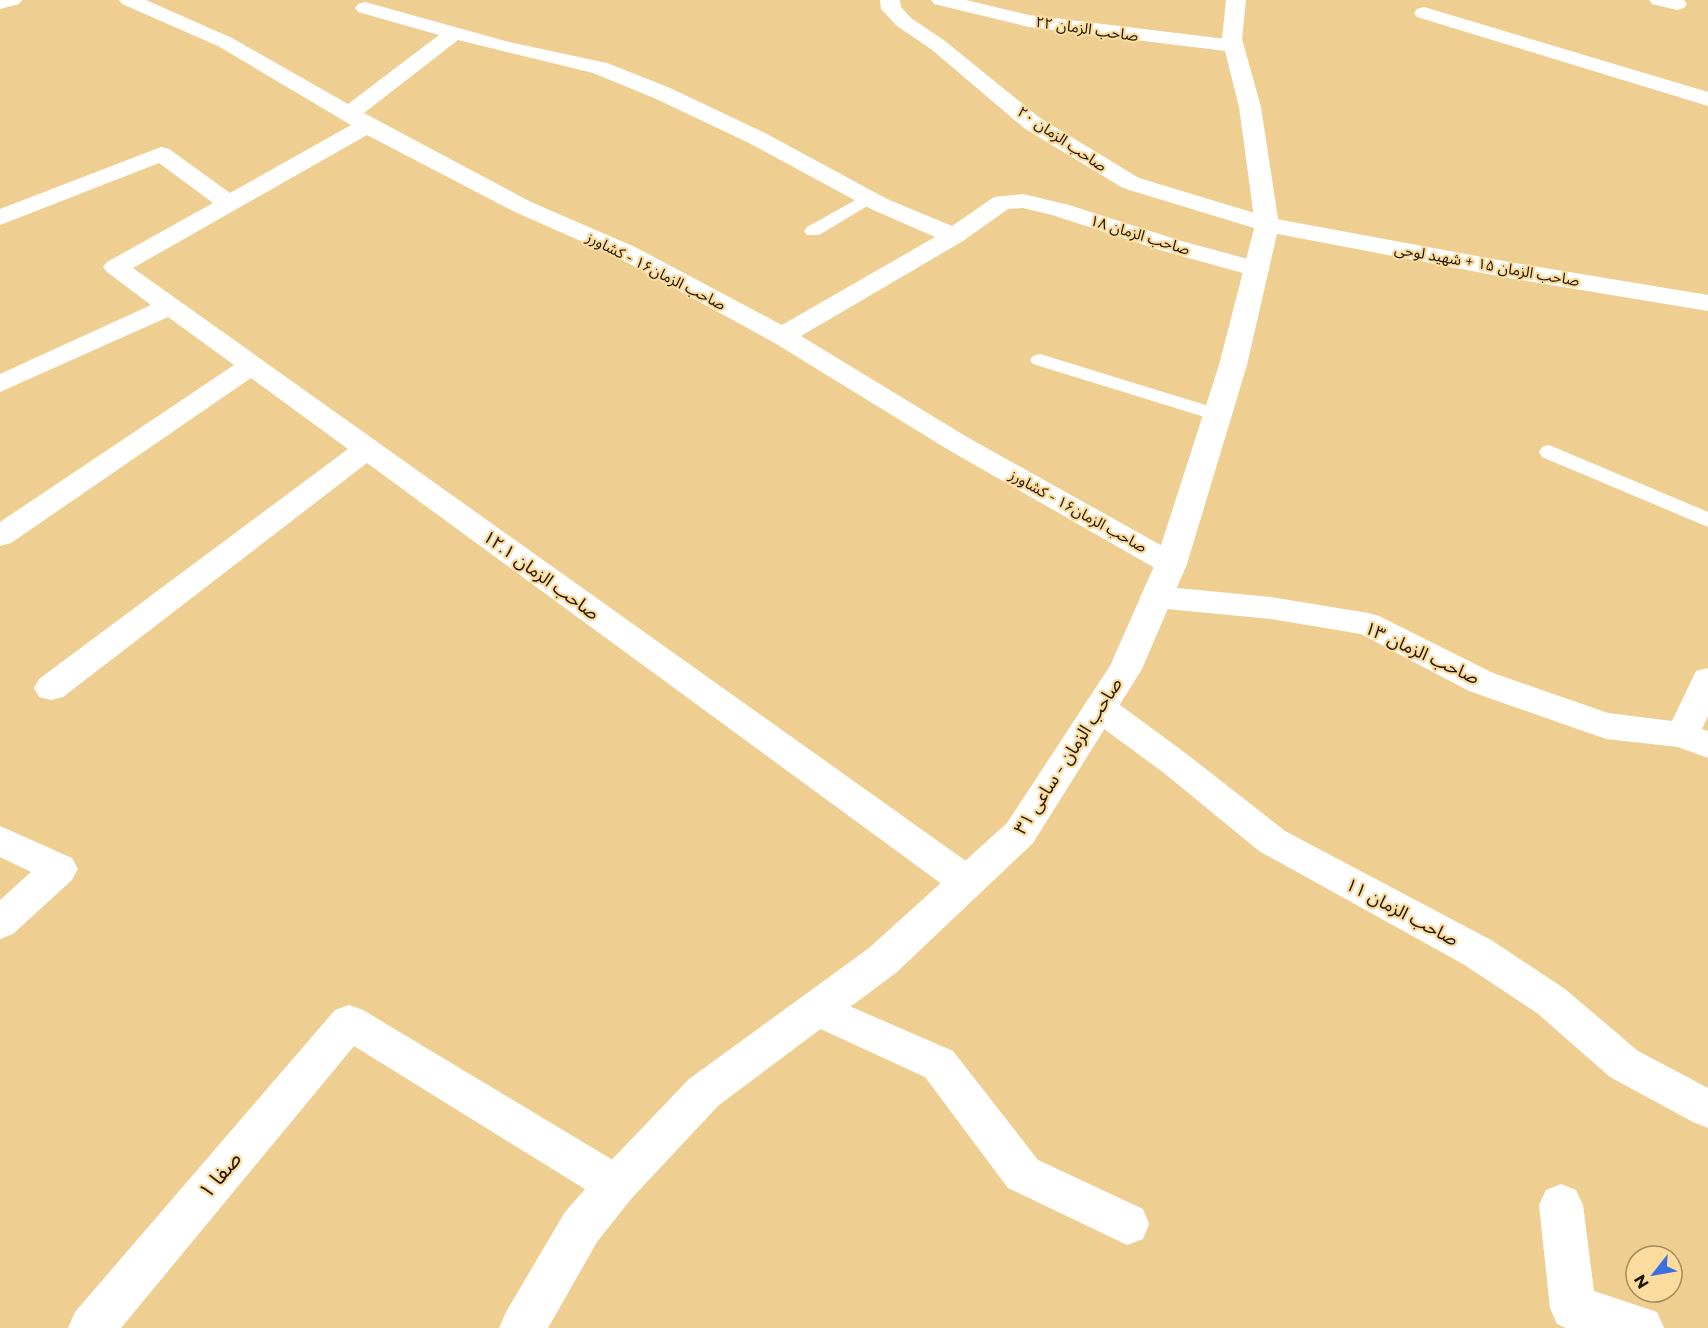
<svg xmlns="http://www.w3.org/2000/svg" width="1708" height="1328" font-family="Montserrat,'Noto Sans Arabic',sans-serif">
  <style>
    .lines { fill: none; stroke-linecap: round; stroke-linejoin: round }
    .service { fill: #fff; fill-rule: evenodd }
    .minor { fill: #fff; fill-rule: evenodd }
    .tertiary { fill: #fff; fill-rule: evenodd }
    .labels { text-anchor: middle; stroke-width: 4.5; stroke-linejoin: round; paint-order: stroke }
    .far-street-label { font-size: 15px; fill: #1f1400; stroke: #fbdc9e }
    .street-label { font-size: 18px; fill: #1f1400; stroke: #fbdc9e }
    .near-street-label { font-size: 21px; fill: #1f1400; stroke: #fbdc9e }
  </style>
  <rect width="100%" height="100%" fill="#eecf91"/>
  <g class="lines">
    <!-- service -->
    <g class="service">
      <path d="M868,193L874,194L877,198L874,202L819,235H807L804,231L807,227Z"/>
      <path d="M1040,354L1225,411L1228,415L1225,419L1218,421L1211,419L1033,364L1030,360L1033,356Z"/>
      <path d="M1549,445L1708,512V527L1542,457L1539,452L1542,447Z"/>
    </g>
    <!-- minor -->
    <g class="minor">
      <path d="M0,0H22L19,4L0,9Z"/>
      <path d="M119,0H146L232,38L348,104L439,35L358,12L355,8L358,4L365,2L509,42L607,63L670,88L765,133L887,199L952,226L994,197L1023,194L1069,205L1178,240L1266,264L1270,269L1266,274L1257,277L1160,250L1052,215L1023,208L1008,209L963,241L801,336L967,437L1182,557L1187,564L1182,571L1171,574L1160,571L947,449L773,342L617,257L515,212L367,135L133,268L980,871L986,882L980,893L967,897L954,893L367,463L63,697L51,700L39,697L34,688L39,679L348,449L251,378L11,543L0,546V522L234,365L168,317L0,392V374L151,305L107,272L103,267L107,262L213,203L159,163L0,225V209L161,147L169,149L230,193L351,125L218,46L122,4ZM458,40L593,73L654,98L749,143L871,209L935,237L782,325L635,247L531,202L364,113Z"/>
      <path d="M880,0H900L901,7L911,18L945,41L1040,118L1139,178L1271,218L1509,262L1708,295V311L1509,278L1267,232L1123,188L1024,128L931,49L897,26L881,9Z"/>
      <path d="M931,0H966L1029,15L1234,40L1241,42L1244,46L1241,50L1234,52L1029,27L934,4Z"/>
      <path d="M1649,0H1684L1687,4L1684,8L1677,10L1652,4Z"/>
      <path d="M1424,7L1708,92V106L1417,17L1414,13L1417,9Z"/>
      <path d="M1156,586L1271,597L1368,613L1379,616L1493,673L1608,713L1672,721L1696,671L1708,668V716L1702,729L1708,731V758L1678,747L1606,739L1469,691L1361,634L1271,619L1156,608L1145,605L1140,597L1145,589Z"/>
      <path d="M1100,695L1112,699L1188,755L1285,831L1491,940L1565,989L1638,1051L1708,1088V1128L1693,1122L1610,1077L1537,1013L1463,964L1259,851L1164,773L1088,717L1083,708L1088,699Z"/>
      <path d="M0,826L72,858L78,869L72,880L13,934L0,939V900L31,872L0,857Z"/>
      <path d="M817,992L953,1051L1038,1160L1143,1209L1149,1224L1143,1239L1127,1245L1008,1188L925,1077L803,1021L797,1009L803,997Z"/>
      <path d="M349,1005L363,1010L631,1171L638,1185L631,1199L616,1205L601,1199L354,1046L121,1328H68L75,1312L335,1010Z"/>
      <path d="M1561,1184L1576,1190L1583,1205L1594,1291L1657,1312L1664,1328H1566L1557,1324L1550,1308L1539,1205L1546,1190Z"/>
    </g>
    <!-- tertiary -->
    <path class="tertiary" d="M1226,0H1246L1242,39L1261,107L1279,225L1247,365L1187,564L1142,669L1033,843L897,972L719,1105L631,1199L597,1242L548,1328H499L506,1312L565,1212L601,1171L689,1079L869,948L1007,823L1110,666L1155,564L1219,365L1255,225L1239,107L1222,39Z"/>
  </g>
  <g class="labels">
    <!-- far-street labels -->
    <g class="far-street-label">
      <text transform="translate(1087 29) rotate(8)" y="5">صاحب الزمان ۲۲</text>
      <text transform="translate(1062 139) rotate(34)" y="5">صاحب الزمان ۲۰</text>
      <text transform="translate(1140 235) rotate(17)" y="5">صاحب الزمان ۱۸</text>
      <text transform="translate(1487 265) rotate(10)" y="5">صاحب الزمان ۱۵ + شهید لوحی</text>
      <text transform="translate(656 271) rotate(27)" y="5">صاحب الزمان۱۶ - کشاورز</text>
      <text transform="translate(1078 511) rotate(29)" y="5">صاحب الزمان۱۶ - کشاورز</text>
    </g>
    <!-- street labels -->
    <g class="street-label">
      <text transform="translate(541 575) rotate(36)" y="6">صاحب الزمان ۱۲.۱</text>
      <text transform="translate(1422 653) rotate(25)" y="6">صاحب الزمان ۱۳</text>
      <text transform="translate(1068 756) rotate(-57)" y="6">صاحب الزمان - ساعی ۳۱</text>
      <text transform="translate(1402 912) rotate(28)" y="6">صاحب الزمان ۱۱</text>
    </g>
    <!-- near-street labels -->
    <g class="near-street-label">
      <text transform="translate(220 1175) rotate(-50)" y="7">صفا ۱</text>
    </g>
  </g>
  <!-- north arrow -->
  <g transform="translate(1654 1274) rotate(239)"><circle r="28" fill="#fbdc9e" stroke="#a38c5f" stroke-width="1.5"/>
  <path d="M0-4.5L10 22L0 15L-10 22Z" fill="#3e6edf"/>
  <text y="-9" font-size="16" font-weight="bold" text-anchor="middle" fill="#1f1400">N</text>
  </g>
</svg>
